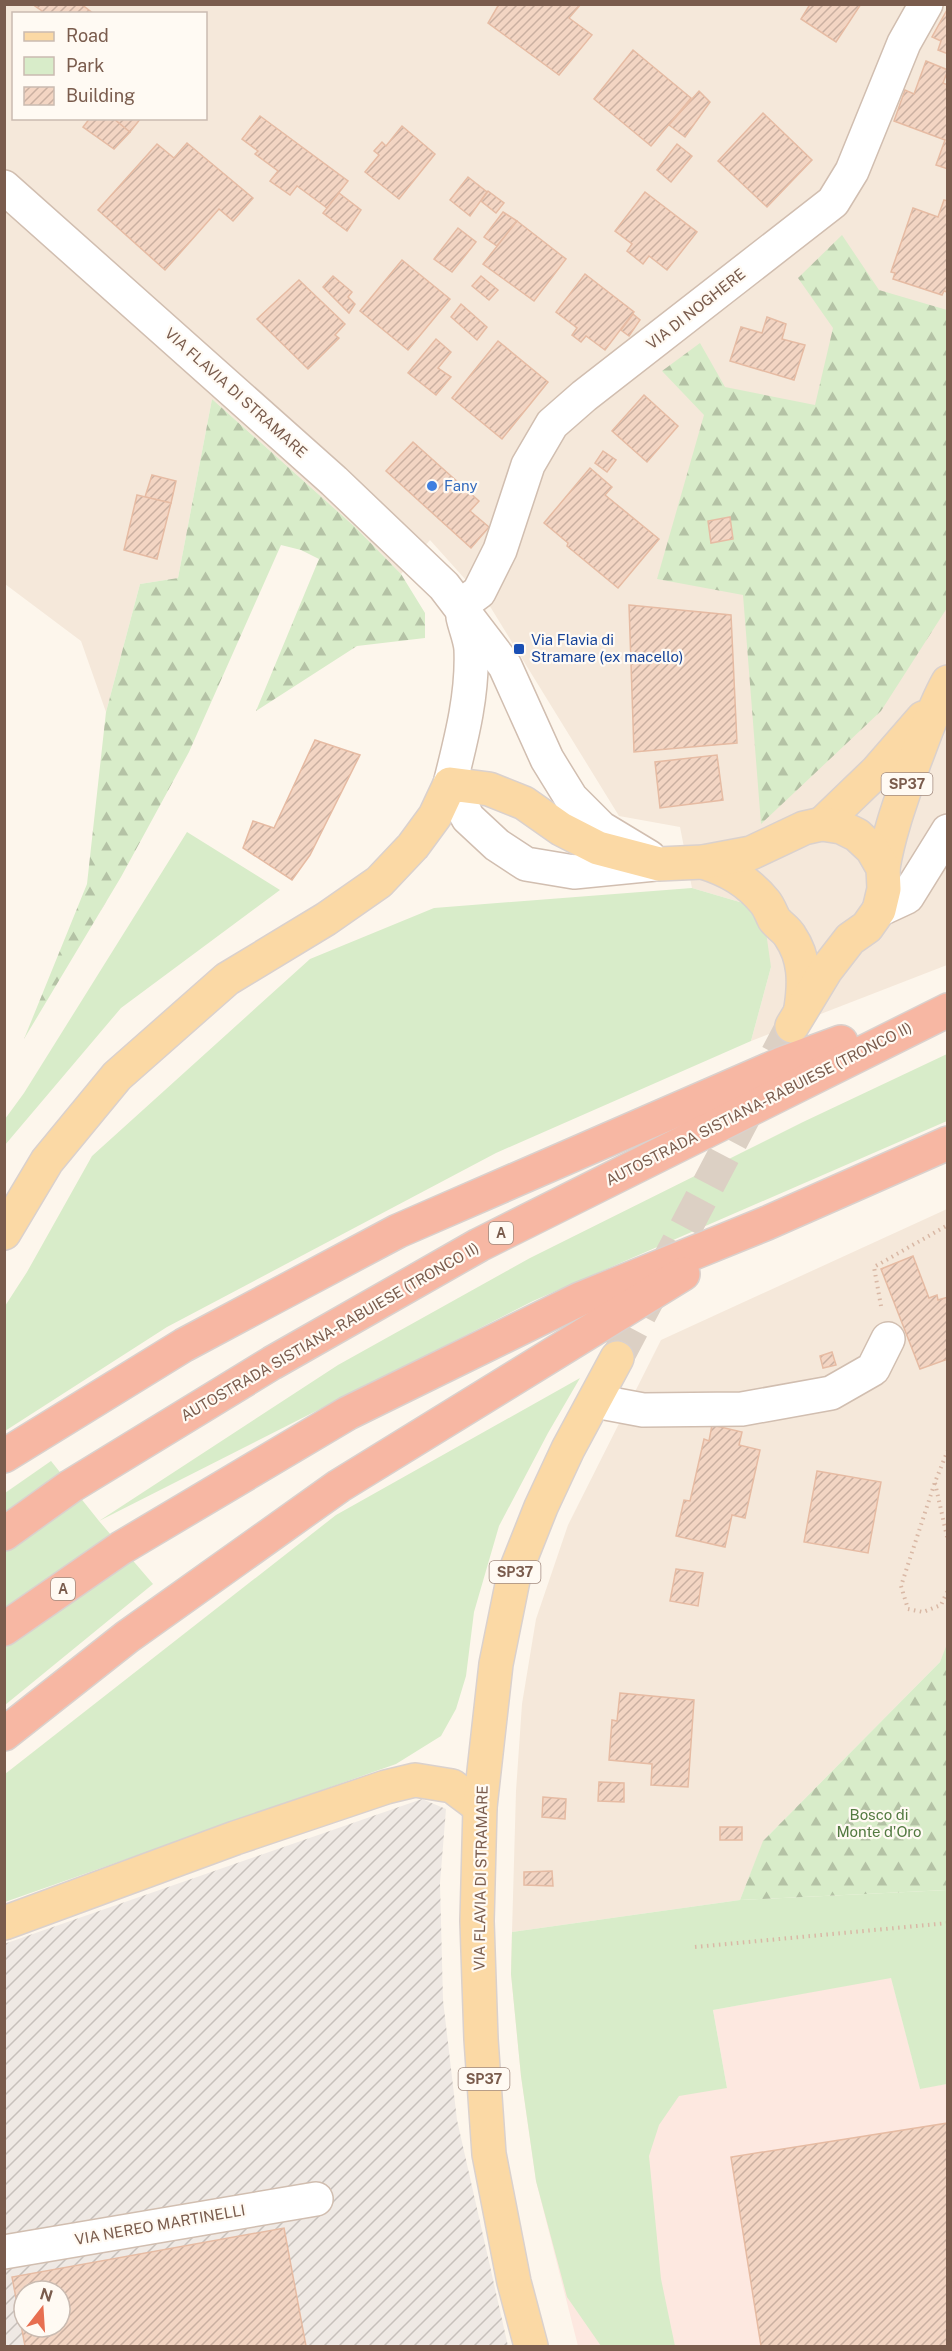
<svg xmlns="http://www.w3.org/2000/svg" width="952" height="2351" font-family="'Public Sans',sans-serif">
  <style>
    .residential { fill: #f5e8da; fill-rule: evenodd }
    .commercial { fill: #fde8e0 }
    .industrial { fill: url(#industrial-furrows); fill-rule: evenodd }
    .green { fill: #d8ecc9 }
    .forest { fill: url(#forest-firs) }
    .building { fill: url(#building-hatch); stroke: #e6bba3; stroke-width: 1.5; fill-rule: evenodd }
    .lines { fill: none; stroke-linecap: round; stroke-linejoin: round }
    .major-tunnel { stroke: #dcd0c4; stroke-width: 33; stroke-dasharray: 33 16; stroke-linecap: butt }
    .minor-casing { stroke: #d1beb0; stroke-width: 36 }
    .major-casing { stroke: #dad1cd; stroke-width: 36 }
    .highway-casing { stroke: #dad1cd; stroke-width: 36 }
    .path { stroke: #d9b8a5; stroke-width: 4; stroke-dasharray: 1.5 4.5; stroke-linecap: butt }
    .minor { stroke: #fff; stroke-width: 33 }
    .major { stroke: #fbd9a5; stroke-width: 33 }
    .highway { stroke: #f7b7a3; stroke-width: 33 }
    .shop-dot { fill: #3f7fe0; stroke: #fffaf3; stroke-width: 2 }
    .transit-dot { fill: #1a4fb4; stroke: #fffaf3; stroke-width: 2 }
    .labels { text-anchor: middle; stroke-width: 4.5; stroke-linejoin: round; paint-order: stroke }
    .shield { fill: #fffaf3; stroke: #a28b7f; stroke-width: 1.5 }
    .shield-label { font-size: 14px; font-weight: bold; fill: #7a5c4d }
    .street-label { font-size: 15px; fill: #7a5c4d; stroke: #fffaf3 }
    .shop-label { font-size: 15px; fill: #366cbe; stroke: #fffaf3; text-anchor: start }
    .transit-label { font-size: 15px; fill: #164399; stroke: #fffaf3; text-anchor: start }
    .park-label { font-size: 15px; fill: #537a41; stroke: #fffaf3 }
  </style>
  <defs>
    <pattern id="industrial-furrows" width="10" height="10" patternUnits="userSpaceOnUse" patternTransform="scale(1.5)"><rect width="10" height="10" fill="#efe9e4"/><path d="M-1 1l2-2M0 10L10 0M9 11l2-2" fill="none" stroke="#c7c0bb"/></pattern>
    <pattern id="forest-firs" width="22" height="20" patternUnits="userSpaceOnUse" patternTransform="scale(1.5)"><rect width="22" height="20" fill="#d8ecc9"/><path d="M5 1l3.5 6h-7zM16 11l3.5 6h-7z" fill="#b4c2a5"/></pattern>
    <pattern id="building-hatch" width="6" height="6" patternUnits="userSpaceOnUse" patternTransform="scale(1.5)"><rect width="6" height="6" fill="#f3d5c3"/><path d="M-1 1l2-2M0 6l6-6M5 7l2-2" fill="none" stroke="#cab0a1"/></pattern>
  </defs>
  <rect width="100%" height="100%" fill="#fdf6ec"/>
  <!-- residential -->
  <g class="residential">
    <path d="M4,5H947V965L751,1041L771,967L743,903L692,888L680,827L619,816L491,608L430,540L401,574L355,527L212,399L178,578L140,584L106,712L81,641L5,584ZM14,14H206V118H14Z"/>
    <path d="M947,1209L948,1644L940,1662L764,1840L740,1900L512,1932L516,1791L522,1704L536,1619L568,1525L661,1340Z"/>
  </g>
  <!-- commercial -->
  <path class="commercial" d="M512,1932L727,2088L713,2010L891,1977L920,2088L947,2084V2346H578L536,2181L521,2076L511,1974Z"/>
  <!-- industrial -->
  <path class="industrial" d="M422,1799L446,1809L440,1883L443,2000L457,2120L508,2346H5L4,1944ZM24,2291H60V2327H24Z"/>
  <!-- green -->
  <g class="green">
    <path d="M187,832L280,890L121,1008L5,1145V1119L24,1093Z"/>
    <path d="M692,888L743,903L765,925L771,967L751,1041L496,1153L167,1327L5,1431V1306L27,1272L92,1156L310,959L434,908Z"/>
    <path d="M947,1054V1121L533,1301L99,1521L153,1584L5,1705V1493L51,1461L99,1521L338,1365L530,1258L803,1122Z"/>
    <path d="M580,1378L548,1433L499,1526L474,1612L466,1676L456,1709L441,1736L396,1764L5,1902V1774L336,1515Z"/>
    <path d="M947,1890V2084L920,2089L891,1978L713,2010L727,2088L679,2096L659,2125L649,2156L661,2279L675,2346H601L567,2297L536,2181L521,2076L511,1974L512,1932L740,1900Z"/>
  </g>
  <!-- forest -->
  <g class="forest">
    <path d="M842,235L879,290L947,310V608L881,711L761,824L743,595L657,579L704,415L662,371L700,343L725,387L815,405L833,328L798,278Z"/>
    <path d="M212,399L355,527L401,574L425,613V638L357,646L256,711L319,559L301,550L281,545L189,752L121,877L24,1039L87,884L106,712L140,584L178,578Z"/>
    <path d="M947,1644V1890L740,1900L763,1841L940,1662Z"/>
  </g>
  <!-- building -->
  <g class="building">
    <path d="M32,4H81L94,14H40L42,11Z"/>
    <path d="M499,4H581L569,18L592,35L559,75L488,23Z"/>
    <path d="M807,4H861L836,42L801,19L809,6Z"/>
    <path d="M948,8V54L938,50L941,41L932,37Z"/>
    <path d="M633,50L691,98L651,146L594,99Z"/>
    <path d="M926,61L948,70L943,83L948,85V169L936,165L945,140L894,121L905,90L914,94Z"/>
    <path d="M699,91L710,102L685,137L669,125Z"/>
    <path d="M763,113L812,160L767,207L718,161Z"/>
    <path d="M260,116L348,181L327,208L297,186L290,195L270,181L278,171L255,154L258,151L242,139Z"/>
    <path d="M90,118H113L130,132L114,149L83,127Z"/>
    <path d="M113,118H141L130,132Z"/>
    <path d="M402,126L435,154L399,199L365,172L379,155L374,151L382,142L386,146Z"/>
    <path d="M187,143L253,198L233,221L219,209L165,270L98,210L157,144L174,158Z"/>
    <path d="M677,144L692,156L671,182L657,170Z"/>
    <path d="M468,177L487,192L470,216L450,200Z"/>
    <path d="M488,191L504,203L496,213L481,201Z"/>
    <path d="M645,192L697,232L667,270L649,256L643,264L627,251L632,244L615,231Z"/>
    <path d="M339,193L361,210L347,231L323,213Z"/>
    <path d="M944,200L948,201V289L947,292L944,291L942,295L893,279L895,273L891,272L913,208L938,217Z"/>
    <path d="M503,212L517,221L497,246L484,237Z"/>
    <path d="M517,221L566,259L534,301L483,264Z"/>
    <path d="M458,228L476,242L452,272L434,259Z"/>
    <path d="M402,260L450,299L408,350L360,311Z"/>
    <path d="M585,274L634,312L605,350L586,336L581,342L572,335L577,328L556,312Z"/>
    <path d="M333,276L352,292L348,297L355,304L349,313L323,287Z"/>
    <path d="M481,276L498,290L489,300L472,286Z"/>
    <path d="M299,280L345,324L335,335L339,338L308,369L257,319Z"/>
    <path d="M461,304L487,327L477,340L451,317Z"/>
    <path d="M633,314L640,320L629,336L621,330Z"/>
    <path d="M767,317L786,324L782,339L805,345L794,380L730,361L741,327L762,333Z"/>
    <path d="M436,339L451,352L438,368L451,377L436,395L408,373Z"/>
    <path d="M498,341L548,382L502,439L452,398Z"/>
    <path d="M644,395L678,426L647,462L612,431Z"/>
    <path d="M413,442L479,501L470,511L489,527L471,548L386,471Z"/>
    <path d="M603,451L616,460L607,472L595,463Z"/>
    <path d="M590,468L612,487L605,495L659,539L618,588L567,546L568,543L544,523Z"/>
    <path d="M152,475L176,481L171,503L145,497Z"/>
    <path d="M137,495L171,503L157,559L124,550Z"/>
    <path d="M730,517L733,539L711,543L708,521Z"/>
    <path d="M629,605L731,615L737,743L634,752Z"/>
    <path d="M315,740L360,755L310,855L292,880L243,848L253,821L274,828Z"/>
    <path d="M717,755L723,800L660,808L655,762Z"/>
    <path d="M913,1256L929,1298L937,1295L938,1300L948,1297V1359L920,1369L881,1269Z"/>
    <path d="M832,1352L836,1365L823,1368L820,1356Z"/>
    <path d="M712,1425L742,1432L739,1445L760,1450L745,1518L732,1515L725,1547L676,1536L684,1500L690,1501L704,1439L709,1441Z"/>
    <path d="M817,1471L881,1482L868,1553L804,1542Z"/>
    <path d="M676,1569L703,1573L698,1606L670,1601Z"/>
    <path d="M620,1693L694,1700L688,1787L651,1785L652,1764L609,1760L612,1720L617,1721Z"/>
    <path d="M599,1782L624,1783V1802L598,1801Z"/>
    <path d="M543,1797L566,1799L565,1819L542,1817Z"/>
    <rect x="720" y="1827" width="22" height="13"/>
    <path d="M552,1871L553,1886L524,1885V1872Z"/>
    <path d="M948,2123V2346H761L731,2157Z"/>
    <path d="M284,2228L306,2346H25L12,2277ZM24,2291H60V2327H24Z"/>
  </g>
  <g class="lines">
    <!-- major-tunnel -->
    <path class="major-tunnel" d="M617,1358L792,1026"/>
    <!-- minor casing -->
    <g class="minor-casing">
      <g id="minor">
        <path d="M4,187L334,481L444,586L505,666L547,759L571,798L601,828L649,857"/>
        <path d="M460,606L479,592L500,550L528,465L552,424L584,396L833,202L852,171L904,43L926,4"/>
        <path d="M463,617C465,627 470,638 471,649C473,695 461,740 450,784L468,818L497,845L526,864L574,872L655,864"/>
        <path d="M879,910L907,897L948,831"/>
        <path d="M595,1401L643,1410L742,1409L831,1393L873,1369L888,1339"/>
        <path d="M4,2252L316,2199"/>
      </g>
    </g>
    <!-- major casing -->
    <g class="major-casing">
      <g id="major">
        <path d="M822,824L876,772L923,718"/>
        <path d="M703,862C728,870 748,881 765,902C769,907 771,913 774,919C778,925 786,929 790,936C805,958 805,982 801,1008"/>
        <path d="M883,868C889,831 903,795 915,760C925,734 934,707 948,682"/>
        <path d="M4,1233L47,1161L117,1076L227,979L326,919L379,882L413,846L435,816L450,784L489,789L524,803L561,829L598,848L659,864L703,862L751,853L804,828L822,824L841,827L857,835L872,849L883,868L884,889L879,910L867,927L850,939L826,970L792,1026"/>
        <path d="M4,1923L235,1838L386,1787L415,1780L452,1786L480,1807"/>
        <path d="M531,2346L514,2282L489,2154L481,2039L477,1921L480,1807L496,1664L514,1575L541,1507L568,1449L617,1358"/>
      </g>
    </g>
    <!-- highway casing -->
    <g class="highway-casing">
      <g id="highway">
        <path d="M4,1456L184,1345L398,1231L784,1063L841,1042"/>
        <path d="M4,1534L71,1486L272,1363L479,1245L948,1010"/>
        <path d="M4,1629L121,1548L348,1413L580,1299L767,1223L948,1143"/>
        <path d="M4,1734L127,1637L339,1486L683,1274"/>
      </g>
    </g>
    <!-- path -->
    <g class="path">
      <path d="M881,1306L874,1267L948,1225"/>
      <path d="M948,1450L935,1482L901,1586L908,1609L923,1612L941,1605L948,1590"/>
      <path d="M935,1483L948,1541"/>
      <path d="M695,1947L948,1923"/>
    </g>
    <!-- minor -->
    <use href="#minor" class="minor"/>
    <!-- major -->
    <use href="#major" class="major"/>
    <!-- highway -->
    <use href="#highway" class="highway"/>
  </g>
  <!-- markers -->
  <circle class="shop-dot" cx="432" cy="486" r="6"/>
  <rect class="transit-dot" x="513" y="643" width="12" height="12" rx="3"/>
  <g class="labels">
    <!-- shield labels -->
    <g class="shield">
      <rect x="881.5" y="773" width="51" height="22" rx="4.5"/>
      <rect x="489" y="1222" width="24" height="22" rx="4.5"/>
      <rect x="489.5" y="1561" width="51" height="22" rx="4.5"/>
      <rect x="51" y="1578" width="24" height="22" rx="4.5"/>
      <rect x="458.5" y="2068" width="51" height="22" rx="4.5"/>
    </g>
    <g class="shield-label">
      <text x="907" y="789">SP37</text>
      <text x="501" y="1238">A</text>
      <text x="515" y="1577">SP37</text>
      <text x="63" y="1594">A</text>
      <text x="484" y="2084">SP37</text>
    </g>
    <!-- street labels -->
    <g class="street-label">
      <text transform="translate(696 309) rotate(-38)" y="5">VIA DI NOGHERE</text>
      <text transform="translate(236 393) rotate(42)" y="5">VIA FLAVIA DI STRAMARE</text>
      <text transform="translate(759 1104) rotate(-27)" y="5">AUTOSTRADA SISTIANA-RABUIESE (TRONCO II)</text>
      <text transform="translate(330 1332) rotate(-30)" y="5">AUTOSTRADA SISTIANA-RABUIESE (TRONCO II)</text>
      <text transform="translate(481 1878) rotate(-89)" y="5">VIA FLAVIA DI STRAMARE</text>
      <text transform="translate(160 2225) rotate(-10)" y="5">VIA NEREO MARTINELLI</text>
    </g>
    <!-- shop labels -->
    <g class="shop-label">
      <text x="444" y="491">Fany</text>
    </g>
    <!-- transit labels -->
    <g class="transit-label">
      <text x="531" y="645">Via Flavia di<tspan x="531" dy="17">Stramare (ex macello)</tspan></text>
    </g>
    <!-- park labels -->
    <g class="park-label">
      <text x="879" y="1820">Bosco di<tspan x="879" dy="17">Monte d'Oro</tspan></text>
    </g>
  </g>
  <!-- border -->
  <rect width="952" height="2351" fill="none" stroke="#7a5c4d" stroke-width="12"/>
  <!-- legend -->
  <rect x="12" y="12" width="195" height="108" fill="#fffaf3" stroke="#cabbb1" stroke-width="1.5"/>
  <rect x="24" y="32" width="30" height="9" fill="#fbd9a5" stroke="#cabbb1" stroke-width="1.5"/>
  <text x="66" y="42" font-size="18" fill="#7a5c4d">Road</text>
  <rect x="24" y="57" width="30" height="18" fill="#d8ecc9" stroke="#cabbb1" stroke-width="1.5"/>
  <text x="66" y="72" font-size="18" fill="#7a5c4d">Park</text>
  <rect x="24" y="87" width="30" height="18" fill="url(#building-hatch)" stroke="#cabbb1" stroke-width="1.5"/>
  <text x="66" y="102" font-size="18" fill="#7a5c4d">Building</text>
  <!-- north arrow -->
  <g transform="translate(42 2309) rotate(17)"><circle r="28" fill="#fffaf3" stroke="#cabbb1" stroke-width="1.5"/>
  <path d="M0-4.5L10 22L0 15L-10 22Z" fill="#e76f51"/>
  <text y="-9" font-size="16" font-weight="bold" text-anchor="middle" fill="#7a5c4d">N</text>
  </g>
</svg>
